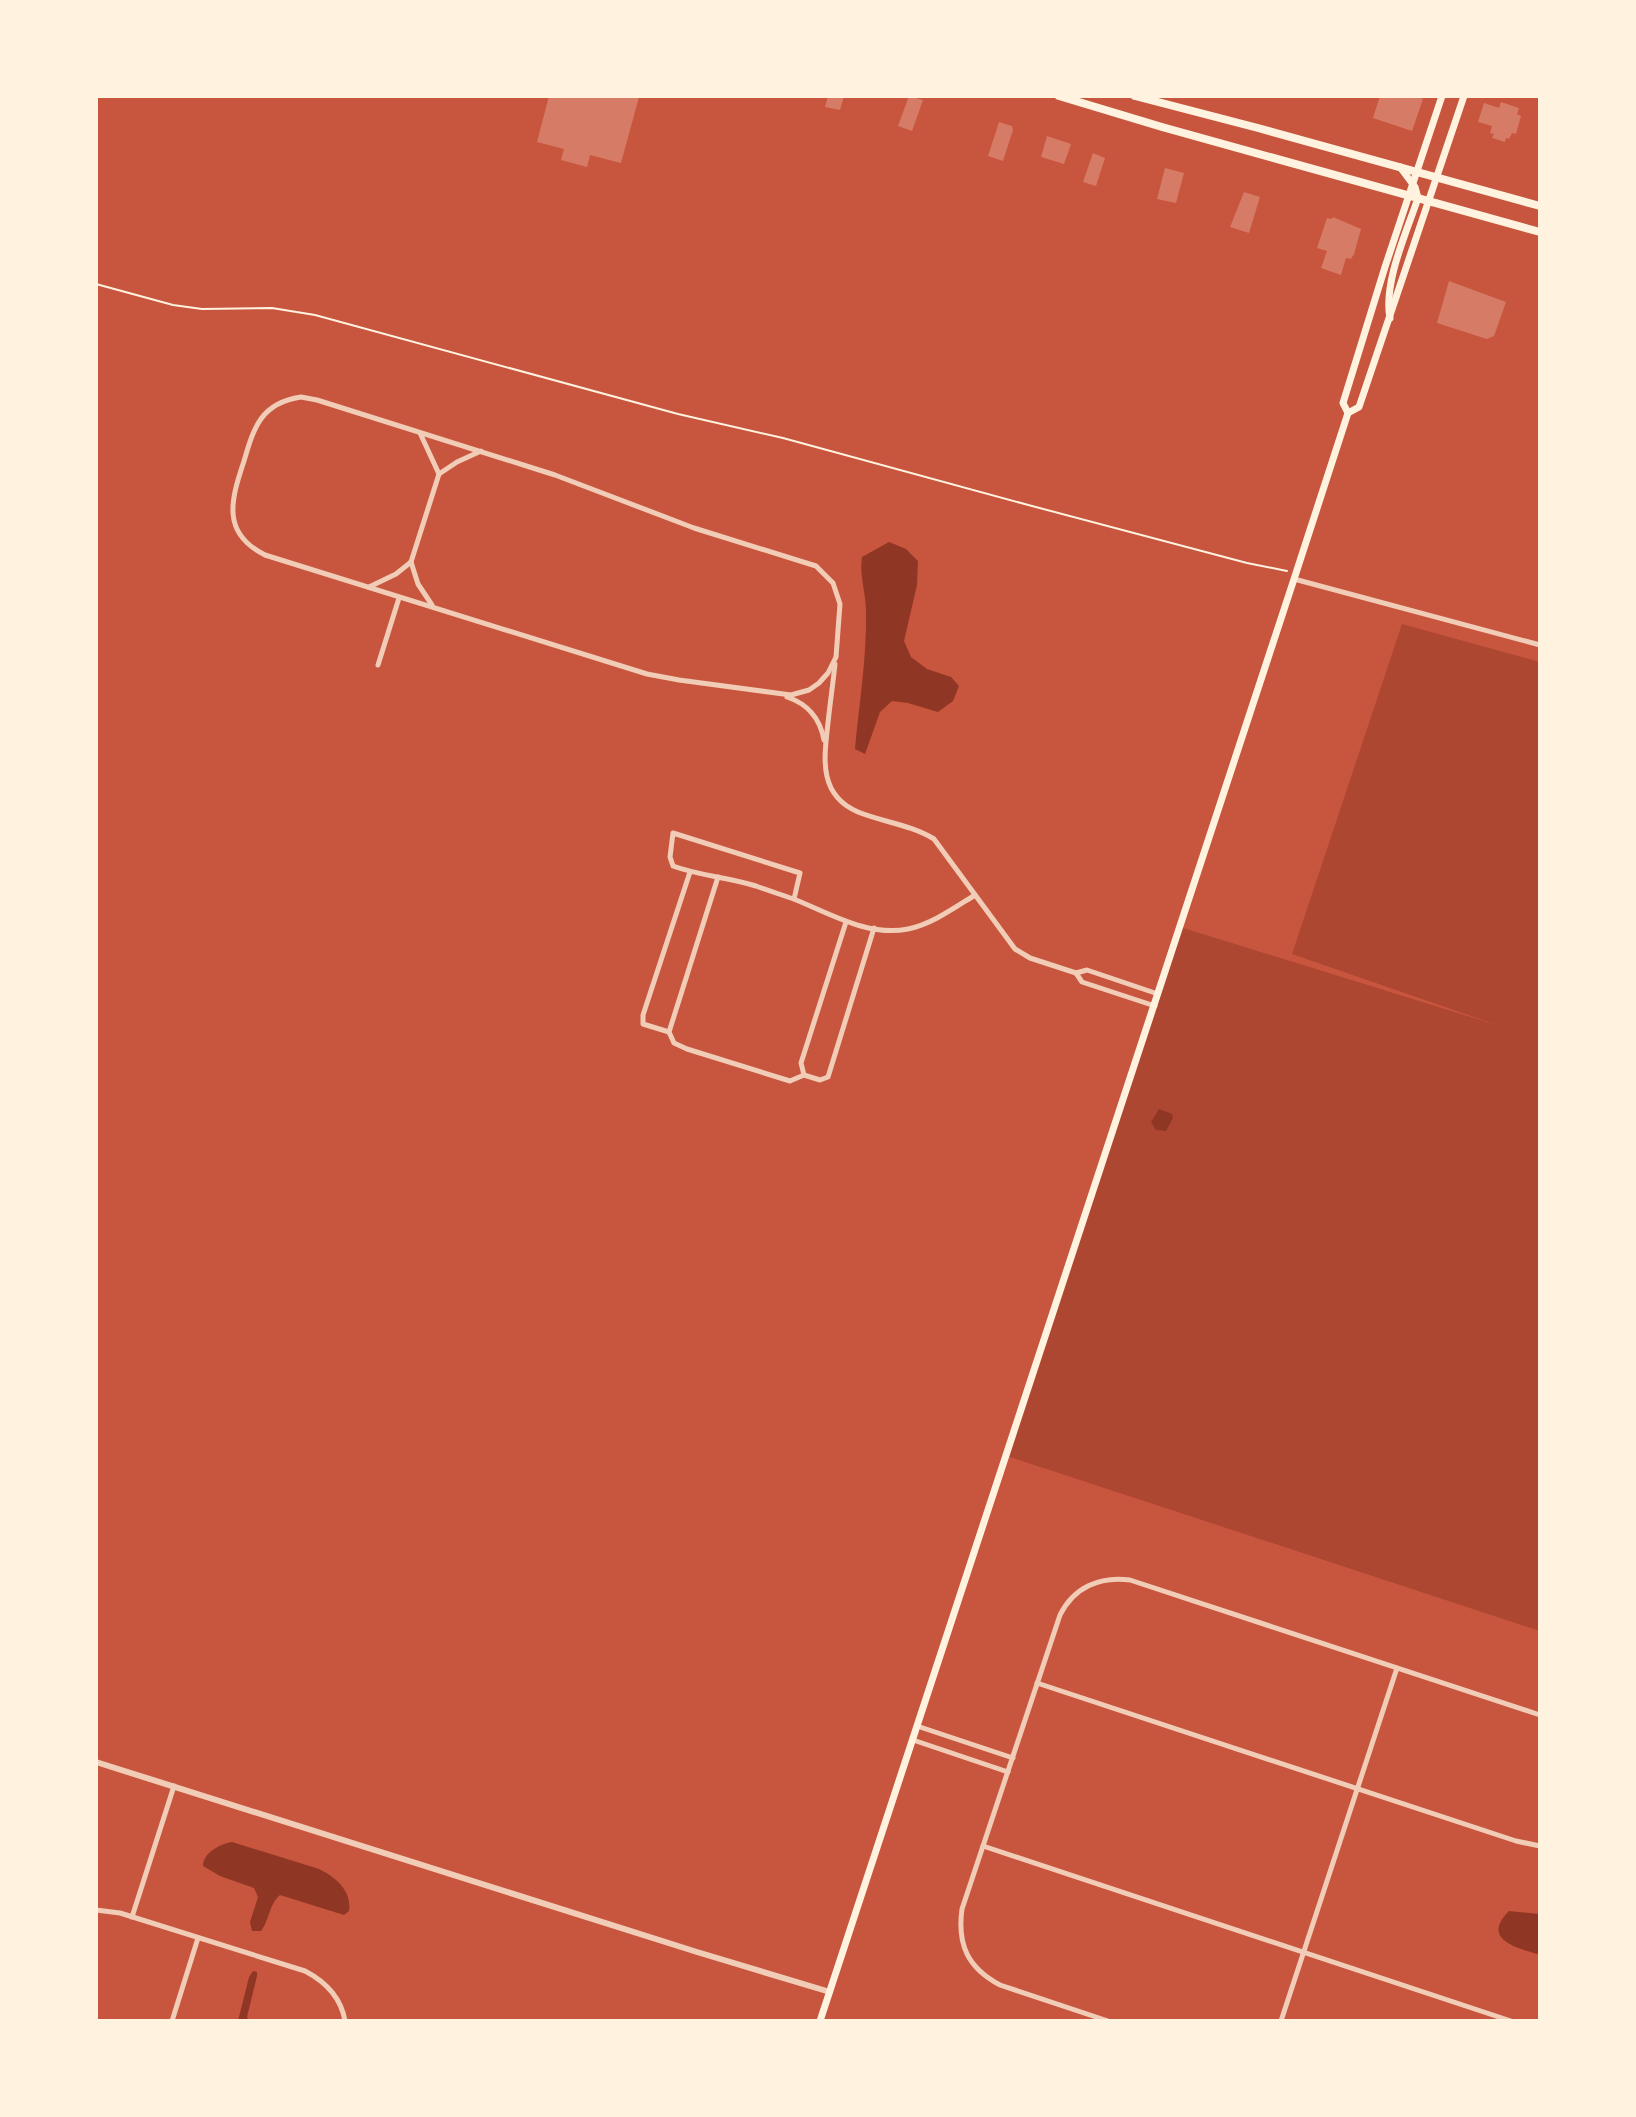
<svg xmlns="http://www.w3.org/2000/svg" width="1636" height="2117" font-family="Helvetica,sans-serif">
  <style>
    .green { fill: #ae4732 }
    .water { fill: #8f3625 }
    .building { fill: #d67c66 }
    .lines { fill: none; stroke-linecap: round; stroke-linejoin: round }
    .path { stroke: #fff3e0; stroke-width: 2 }
    .minor { stroke: #f1ccb7; stroke-width: 5 }
    .tertiary { stroke: #f1ccb7; stroke-width: 6 }
    .secondary { stroke: #fff3e0; stroke-width: 7 }
    .primary { stroke: #fff3e0; stroke-width: 8 }
  </style>
  <rect width="100%" height="100%" fill="#c8553d"/>
  <!-- green -->
  <path class="green" d="M1402,624L1540,662V1631L1007,1456L1180,927L1500,1026L1292,954Z"/>
  <!-- water -->
  <g class="water">
    <path d="M889,542L906,549L918,561L917,585L904,641L911,657L927,669L951,677L959,686L953,701L938,712L908,703L892,701L880,712L865,754L855,749C859,704 867,657 866,611C866,593 859,575 862,557Z"/>
    <path d="M1159,1109L1172,1114L1173,1118L1166,1131L1156,1130L1151,1122Z"/>
    <path d="M232,1842L319,1869C335,1877 352,1890 349,1911L344,1915L280,1895C269,1904 270,1919 261,1931H252L250,1922L258,1897L254,1888L220,1876L203,1866C203,1853 220,1844 232,1842Z"/>
    <path d="M1509,1911L1540,1914V1955C1518,1948 1480,1940 1509,1911Z"/>
    <path d="M253,1971L257,1972V1976L247,2017L249,2021H238L249,1977Z"/>
  </g>
  <!-- building -->
  <g class="building">
    <path d="M549,96L639,97L621,163L590,155L587,167L561,160L564,149L537,142Z"/>
    <path d="M828,96H844L840,110L825,107Z"/>
    <path d="M909,96L923,100L912,131L898,126Z"/>
    <path d="M1380,96H1416L1423,99L1412,131L1373,118Z"/>
    <path d="M1501,102L1519,108L1517,114L1521,116L1516,134L1512,133L1509,139L1506,138L1505,142L1492,138L1494,134L1490,133L1492,126L1478,122L1484,103L1499,108Z"/>
    <path d="M999,122L1012,126L1013,130L1003,161L988,156Z"/>
    <path d="M1047,136L1071,144L1064,164L1041,157Z"/>
    <path d="M1093,153L1105,158L1096,186L1083,182Z"/>
    <path d="M1165,168L1184,173L1176,203L1157,199Z"/>
    <path d="M1244,192L1260,197L1249,233L1230,227Z"/>
    <path d="M1333,217L1361,229L1354,254L1351,259L1346,258L1341,275L1321,268L1327,251L1317,248L1327,218L1332,219Z"/>
    <path d="M1449,281L1506,302L1494,336L1487,339L1437,323Z"/>
  </g>
  <g class="lines">
    <!-- path -->
    <path class="path" d="M96,284L173,305L202,309L272,308L315,315L678,414L783,438L1032,506L1247,563L1287,571"/>
    <!-- minor -->
    <g class="minor">
      <path d="M301,397L317,400L555,475L694,528L816,566L833,583L840,604L836,657L828,673L819,683L809,690L791,695L679,680L647,674L265,555C221,533 231,500 244,461C254,427 261,403 301,397Z"/>
      <path d="M420,433L439,474"/>
      <path d="M439,474L457,462L481,451"/>
      <path d="M411,562L439,474"/>
      <path d="M411,562L418,584L432,605"/>
      <path d="M1294,579L1540,645"/>
      <path d="M369,587L396,574L411,562"/>
      <path d="M835,664C833,684 830,703 828,723C824,758 818,795 858,812C883,822 911,825 934,839L1015,949L1030,958L1076,973L1087,970L1158,994"/>
      <path d="M378,665L399,598"/>
      <path d="M787,697C808,704 820,718 824,740"/>
      <path d="M718,877L669,1032L674,1043L687,1049L790,1081L804,1075"/>
      <path d="M794,899L800,873L673,833L670,857L673,866C700,876 728,877 756,886C769,891 783,895 796,900C831,914 869,937 908,929C932,924 954,908 975,895"/>
      <path d="M846,922L801,1063L804,1075L820,1080L828,1077L874,928"/>
      <path d="M1076,973L1082,982L1155,1006"/>
      <path d="M669,1032L643,1024V1015L690,872"/>
      <path d="M1037,1683L1516,1841L1540,1846"/>
      <path d="M917,1726L1013,1758"/>
      <path d="M913,1740L1008,1772"/>
      <path d="M983,1846L1511,2021"/>
      <path d="M96,1910L120,1913L305,1971C326,1982 341,1997 345,2021"/>
      <path d="M132,1917L174,1786"/>
      <path d="M172,2021L198,1938"/>
      <path d="M1108,2021L1000,1985C968,1968 957,1945 962,1909L1060,1615C1074,1587 1100,1576 1130,1580L1540,1715"/>
      <path d="M1281,2021L1397,1668"/>
    </g>
    <!-- tertiary -->
    <path class="tertiary" d="M96,1762L697,1952L830,1992"/>
    <!-- secondary -->
    <g class="secondary">
      <path d="M1390,318C1383,283 1407,231 1418,198L1415,187L1400,167"/>
      <path d="M1348,413L1359,407L1464,96"/>
      <path d="M820,2021L1296,573L1348,413L1343,403L1385,267L1442,96"/>
    </g>
    <!-- primary -->
    <g class="primary">
      <path d="M1059,96L1162,127L1540,232"/>
      <path d="M1135,96L1258,128L1540,206"/>
    </g>
  </g>
  <!-- border -->
  <rect width="1636" height="2117" fill="none" stroke="#fff3e0" stroke-width="196"/>
</svg>
